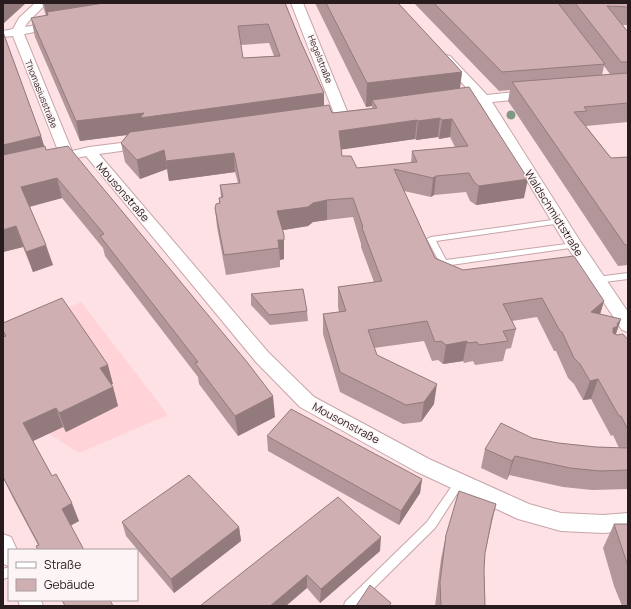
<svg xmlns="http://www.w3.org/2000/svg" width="631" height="609" font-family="Manrope,sans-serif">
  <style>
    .built { fill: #ffd3d8 }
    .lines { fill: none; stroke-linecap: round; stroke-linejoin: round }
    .service-casing { stroke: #c7a5a9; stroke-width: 2 }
    .minor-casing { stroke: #c7a5a9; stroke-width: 2 }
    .service { fill: #fff; fill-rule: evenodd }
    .minor { fill: #fff; fill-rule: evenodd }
    .tree { fill: #809783 }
    .wall { fill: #b39699; fill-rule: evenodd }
    .shaded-wall { fill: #927a7d }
    .building { fill: #d0afb2; stroke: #927a7d; fill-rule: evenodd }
    .labels { text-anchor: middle; stroke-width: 3; stroke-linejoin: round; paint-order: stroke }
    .far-street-label { font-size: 9px; fill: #271b1d; stroke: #fcf4f5 }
    .street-label { font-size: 11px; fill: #271b1d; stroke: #fcf4f5 }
  </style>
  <rect width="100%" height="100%" fill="#fde1e4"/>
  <!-- built -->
  <path class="built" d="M81,302L168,415L79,453L28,420L3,427V337Z"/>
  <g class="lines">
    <!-- service casing -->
    <g class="service-casing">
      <g id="service">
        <path d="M559,219L563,221L562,223L436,241L446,260L574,243L578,245L577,247L444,266L441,265L427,239L431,237Z"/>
        <path d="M628,273V279L597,283L593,280L597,277Z"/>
        <path d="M459,479L462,480L464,483L462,486L435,528L356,606H344L345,602L427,522L456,480Z"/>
        <path d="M9,567V577L3,579V569Z"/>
      </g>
    </g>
    <!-- minor casing -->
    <g class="minor-casing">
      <g id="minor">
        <path d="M35,3H47L28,22L25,27L56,22L60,23L62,25L60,27L56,28L24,34L72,151L89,147L145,140L150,141L152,144L150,147L99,154L268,352L314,397L429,459L529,504L561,513L603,515L628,513V531L603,533L561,531L518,519L415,471L300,407L256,362L86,156L53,163L48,162L46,159L48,156L59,153L13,36L3,37V31L13,29L19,18Z"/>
        <path d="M291,3H303L349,116L347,119H337L335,116Z"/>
        <path d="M446,55L450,56L487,95L532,90L537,91L538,94L537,97L532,98L492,102L580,241L628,312V332L622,330L566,245L480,103L455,106L450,105L449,102L450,99L474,96L440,59L442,56Z"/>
        <path d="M3,534L11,537L17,550H9V566L3,564Z"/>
        <path d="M18,600H41L43,606H20Z"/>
      </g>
    </g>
    <!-- service -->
    <use href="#service" class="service"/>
    <!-- minor -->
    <use href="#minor" class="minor"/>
  </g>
  <!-- trees -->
  <circle class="tree" cx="511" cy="115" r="4.5"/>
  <!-- wall -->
  <g class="wall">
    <path d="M42,3H285L300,40L324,93V106L332,113L372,108V106L366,107L315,3H398L462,72L460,88L524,198L476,205L470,201L466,192L434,195L431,197L404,191L435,258L463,270L604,301L600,314L621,319L616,334L628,340V489L592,490L563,487L509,475L507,480L481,468L485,449L532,438L558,443L596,447L619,448L613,435L611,436L591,399L583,400L574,384L568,378L556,351H554L537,317L512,321L516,329L511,348L506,349L503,361L475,365L473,361L464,363L463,361L443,364L438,360L432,361L424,341L374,348L377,355L434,404L421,422L403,424L340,392L323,334V314L339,312L338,307V287L374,282L361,247V244L353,217L327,220L313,222L308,226L282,230L284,259L280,260V267L226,275L217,227L215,208L219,204V198H221L220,185L238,183L235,172L169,181L167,169L140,179L125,162L121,143L127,135L80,141L35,37L31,18L46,16ZM269,43L274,56L243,58L241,45ZM438,137L439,139L450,137L455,147L412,151L411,163L357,168L342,156L341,149L415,139L416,140Z"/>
    <path d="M414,3H628V25H622L628,32V122L586,126L611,158L628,157V265L618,266L508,101L510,90L499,91ZM604,66L610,74L602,75Z"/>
    <path d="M3,32L41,136L44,146L46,150L275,417L238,436L199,384L198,377L105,256L103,248L62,198L30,207L53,265L33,272L23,247L3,252Z"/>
    <path d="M251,294L307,311L308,321L270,325L251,305Z"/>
    <path d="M3,323L113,384H111L113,387L118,406L66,432L63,427L33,441L52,476L79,521L38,545L14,500L3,478V337H4L3,334Z"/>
    <path d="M267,436L422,479L420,493L399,525L268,451Z"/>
    <path d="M496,504L491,526L485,553L484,570L485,606H435L441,559L446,535Z"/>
    <path d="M122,522L239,527L241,541L174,593L126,536Z"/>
    <path d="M614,524H628V606H622L614,586L603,548Z"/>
    <path d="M380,551L320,603L307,588L200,606Z"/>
  </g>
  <!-- shaded-wall -->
  <g class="shaded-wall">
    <path d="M3,3H26L3,24Z"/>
    <path d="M44,3H158L47,12L49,21L48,22Z"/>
    <path d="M462,72L459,95L372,100V106L366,107L367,83Z"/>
    <path d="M324,93V113L142,133L80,141L76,121L144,113Z"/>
    <path d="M440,118L438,137L416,140L418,121Z"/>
    <path d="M452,119L450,137L439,139L442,120Z"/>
    <path d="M417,120L415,139L339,150V131Z"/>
    <path d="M41,136L47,156L3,166V145Z"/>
    <path d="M164,150L167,169L140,179L137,160Z"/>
    <path d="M234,153L235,172L169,181L166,161Z"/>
    <path d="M436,176L434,195L431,197L433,178Z"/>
    <path d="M57,178L62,198L27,207L21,187Z"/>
    <path d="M528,179L524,198L476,205L479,186Z"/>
    <path d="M327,200V220L313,222L308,226L278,231L277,211Z"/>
    <path d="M16,226L23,247L3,252V230Z"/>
    <path d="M284,235V259L280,260L279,248L278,240Z"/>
    <path d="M46,245L53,265L33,272L26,252Z"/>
    <path d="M604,301L598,321L591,312Z"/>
    <path d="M621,319L614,339L613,340V328Z"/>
    <path d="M467,341L463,361L443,364L446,345Z"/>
    <path d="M108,365L113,384L105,387L100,368Z"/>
    <path d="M598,379L591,399L583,400L590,381Z"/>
    <path d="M437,384L434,404L421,422L424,402Z"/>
    <path d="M113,387L118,406L66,432L59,413Z"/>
    <path d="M273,396L275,417L238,436L235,416Z"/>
    <path d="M56,408L63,427L31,442L23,423Z"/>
    <path d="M515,456L509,475L507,480L512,461Z"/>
    <path d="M422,479L420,493L399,525L401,511Z"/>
    <path d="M72,503L79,521L69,526L62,509Z"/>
    <path d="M239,527L241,541L174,593L171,579Z"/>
    <path d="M381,537L380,551L320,603L321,589Z"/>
    <path d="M307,575V588L286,606H270Z"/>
  </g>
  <!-- building -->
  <g class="building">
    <path d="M104,3H285L300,40L324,93L140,118L144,113L76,121L31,18L48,15L47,12ZM268,24L280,56L243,58L238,26Z"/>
    <path d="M326,3H398L462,72L367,83Z"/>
    <path d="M434,3H558L605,64L502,72Z"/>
    <path d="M575,3H628V7L607,6L628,32V62H621Z"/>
    <path d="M3,32L41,136L3,145Z"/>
    <path d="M628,73V103L584,107L587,111L574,112L611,158L628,157V245H625L512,82Z"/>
    <path d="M469,87L528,179L479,186L474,182L469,173L436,176L433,178L394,169L435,258L463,270L574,256L604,301L591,312L621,319L617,324L618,326L613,328V333L617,335L623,334L628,340V430L621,416H619L598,379L590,381L580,364L574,358L562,332L560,331L542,298L503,304L516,329L503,331L508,341L479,345L477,342L467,343V341L446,345L441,341L435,342L427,321L368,330L377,355L437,384L424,402L406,405L340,372L323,314L346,311L338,287L382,281L362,228L363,227L353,198L327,200L313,203L308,207L277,211L284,235V240H278L279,248L224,255L215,208L216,204L220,203L219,198L223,197L220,185L240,183L234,153L166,161L164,150L137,160L121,143L130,132L329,105L332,113L377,108L372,100ZM440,118L442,120L452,119L468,146L412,151L417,162L357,168L351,156H342L339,131L417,120L418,121Z"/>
    <path d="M45,146L46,150L68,146L247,362L273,396L235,416L195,363L198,362L100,236L104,234L57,178L21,187L46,245L26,252L16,226L3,230V155Z"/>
    <path d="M303,289L307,311L269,315L251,294Z"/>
    <path d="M62,298L108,365L100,368L113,387L59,413L56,408L23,423L52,476L56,474L72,503L62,509L84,550H38L36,546L39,545L3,477V337L6,336L3,331V323Z"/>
    <path d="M291,409L422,479L401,511L267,436Z"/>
    <path d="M501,423L532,438L558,443L596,447L628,448V470L600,471L570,468L515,456L512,461L485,449Z"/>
    <path d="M189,475L239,527L171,579L122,522Z"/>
    <path d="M459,491L496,504L492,518L485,553L484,570L485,606H441L440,582L446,535Z"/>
    <path d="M338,497L381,537L321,589L307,575L270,606H200Z"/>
    <path d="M614,524H628V566Z"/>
    <path d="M370,585L391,603L389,606H356Z"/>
    <path d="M62,600H110L113,606H65Z"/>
  </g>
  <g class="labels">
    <!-- far-street labels -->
    <g class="far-street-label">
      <text transform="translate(320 59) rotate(68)" y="3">Hegelstraße</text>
      <text transform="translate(41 94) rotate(68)" y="3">Thomasiusstraße</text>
    </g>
    <!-- street labels -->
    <g class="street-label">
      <text transform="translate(123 192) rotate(49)" y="4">Mousonstraße</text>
      <text transform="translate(554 213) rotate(58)" y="4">Waldschmidtstraße</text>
      <text transform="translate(346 423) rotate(28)" y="4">Mousonstraße</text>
    </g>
  </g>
  <!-- border -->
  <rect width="631" height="609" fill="none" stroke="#271b1d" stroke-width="8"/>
  <!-- legend -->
  <rect x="8" y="549" width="130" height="52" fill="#fcf4f5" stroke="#a79d9f"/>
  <rect x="16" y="562" width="20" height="6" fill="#ffffff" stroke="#a79d9f"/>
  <text x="44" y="569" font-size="12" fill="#271b1d">Straße</text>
  <rect x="16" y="579" width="20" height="12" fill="#d0afb2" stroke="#a79d9f"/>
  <text x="44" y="589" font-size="12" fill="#271b1d">Gebäude</text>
</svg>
